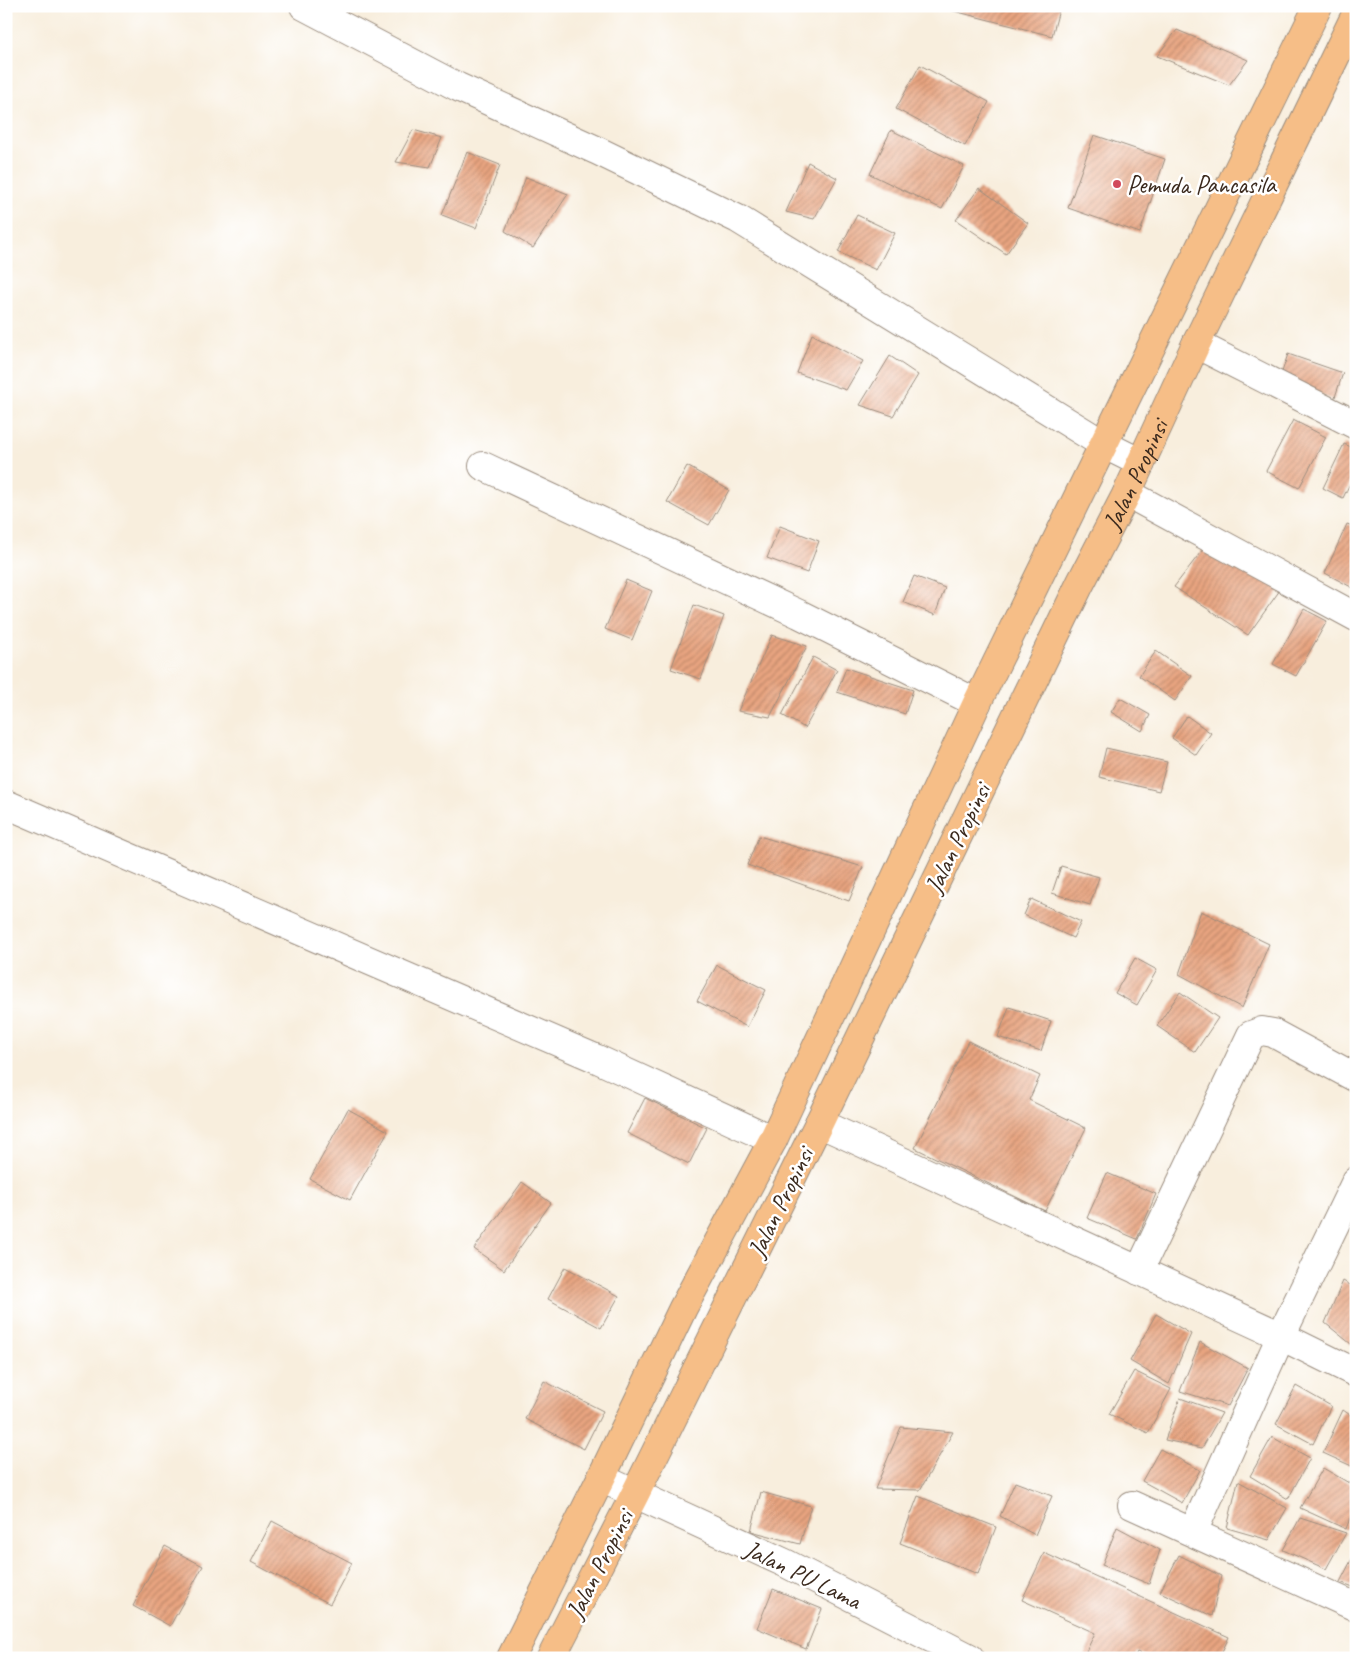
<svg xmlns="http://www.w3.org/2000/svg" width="1362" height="1664" font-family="Caveat,sans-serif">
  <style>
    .building { fill: url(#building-hatch) }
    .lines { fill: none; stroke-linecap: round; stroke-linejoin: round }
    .minor-casing { stroke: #9a8c7e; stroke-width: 30 }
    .highway-casing { stroke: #9a8c7e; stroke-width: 30 }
    .minor { stroke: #fff; stroke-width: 28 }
    .highway { stroke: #f6be87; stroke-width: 28 }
    .poi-dot { fill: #d1495b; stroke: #fff; stroke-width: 2 }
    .labels { text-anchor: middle; stroke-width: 5; stroke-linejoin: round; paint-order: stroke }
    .poi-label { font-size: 25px; fill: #3b2a1e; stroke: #fff; text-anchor: start }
    .street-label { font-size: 25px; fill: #3b2a1e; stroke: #fff }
  </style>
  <defs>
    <pattern id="building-hatch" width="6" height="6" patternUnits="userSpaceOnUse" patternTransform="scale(1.25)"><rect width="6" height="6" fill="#e8a480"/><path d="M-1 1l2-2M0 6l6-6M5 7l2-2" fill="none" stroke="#bd8668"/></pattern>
  </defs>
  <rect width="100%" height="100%" fill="#fff"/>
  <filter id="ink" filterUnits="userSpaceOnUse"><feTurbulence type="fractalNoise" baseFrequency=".02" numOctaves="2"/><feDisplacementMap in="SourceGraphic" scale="10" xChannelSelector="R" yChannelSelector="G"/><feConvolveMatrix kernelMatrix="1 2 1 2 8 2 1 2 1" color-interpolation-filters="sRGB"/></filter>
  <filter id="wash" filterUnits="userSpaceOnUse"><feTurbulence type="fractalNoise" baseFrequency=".0096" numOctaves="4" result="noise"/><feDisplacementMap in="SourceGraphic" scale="20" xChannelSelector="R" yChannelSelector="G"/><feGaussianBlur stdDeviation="1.12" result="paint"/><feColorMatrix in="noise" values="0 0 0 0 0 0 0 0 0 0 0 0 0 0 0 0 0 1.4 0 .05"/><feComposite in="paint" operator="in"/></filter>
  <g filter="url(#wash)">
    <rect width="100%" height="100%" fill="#f8eedd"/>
    <g id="blocks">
      <!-- building -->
      <g class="building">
        <path d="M951,6H1060L1052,36L950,10Z"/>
        <path d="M1177,30L1248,60L1229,85L1157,56Z"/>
        <path d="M920,65L989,102L965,146L896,109Z"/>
        <path d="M413,130L442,138L430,167L396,162Z"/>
        <path d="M891,130L964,166L942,209L870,174Z"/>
        <path d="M1094,135L1165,159L1140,233L1068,208Z"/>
        <path d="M467,152L500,165L476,228L442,215Z"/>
        <path d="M808,162L837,178L814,219L786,212Z"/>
        <path d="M526,177L568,194L533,248L505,231Z"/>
        <path d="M979,188L1028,223L1006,254L956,220Z"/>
        <path d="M857,215L895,233L876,270L838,252Z"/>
        <path d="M812,334L863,361L846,390L797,373Z"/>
        <path d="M1288,354L1343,373L1334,400L1279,381Z"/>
        <path d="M890,356L918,375L893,416L860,405Z"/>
        <path d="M1293,420L1326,437L1299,488L1266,471Z"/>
        <path d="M1344,444L1356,449V471L1343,498L1323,488Z"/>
        <path d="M687,466L729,490L709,525L667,502Z"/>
        <path d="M1347,524L1356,527V582L1353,588L1325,573Z"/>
        <path d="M780,526L819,541L807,573L767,558Z"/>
        <path d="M1207,544L1285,583L1248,635L1174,587Z"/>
        <path d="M914,576L945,588L935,615L903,602Z"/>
        <path d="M626,580L652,591L632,640L605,629Z"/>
        <path d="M694,605L724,616L701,679L671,669Z"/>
        <path d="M1304,609L1327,621L1296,676L1273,664Z"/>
        <path d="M772,635L807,646L770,717L738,711Z"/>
        <path d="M1156,651L1192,676L1175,701L1139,676Z"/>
        <path d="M813,657L837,670L805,728L782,715Z"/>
        <path d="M846,668L913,690L905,714L837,692Z"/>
        <path d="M1120,698L1150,715L1142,731L1111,712Z"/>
        <path d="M1187,716L1211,733L1196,755L1172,738Z"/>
        <path d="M1106,748L1167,762L1159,791L1099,777Z"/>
        <path d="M759,836L863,867L849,901L747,865Z"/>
        <path d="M1061,866L1099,877L1090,905L1052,893Z"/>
        <path d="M1031,899L1081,922L1073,938L1024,915Z"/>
        <path d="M1201,911L1269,944L1242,1008L1179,974Z"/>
        <path d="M1135,958L1157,970L1137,1005L1115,993Z"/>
        <path d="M717,965L766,990L747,1027L697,1001Z"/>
        <path d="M1180,992L1218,1018L1195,1052L1157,1026Z"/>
        <path d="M1009,1007L1051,1021L1041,1051L998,1037Z"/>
        <path d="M968,1041L1040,1076L1029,1100L1086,1128L1045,1211L915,1148Z"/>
        <path d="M645,1098L707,1128L689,1164L627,1133Z"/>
        <path d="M348,1109L388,1131L350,1200L310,1179Z"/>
        <path d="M1107,1173L1156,1194L1137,1239L1087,1218Z"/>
        <path d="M522,1182L551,1203L504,1270L474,1249Z"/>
        <path d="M565,1267L619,1296L601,1328L548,1299Z"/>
        <path d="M1343,1281L1356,1288V1348L1325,1323Z"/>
        <path d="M1156,1314L1191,1334L1169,1384L1130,1361Z"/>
        <path d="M1200,1342L1248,1368L1228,1406L1180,1391Z"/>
        <path d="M1134,1371L1171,1389L1148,1433L1109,1414Z"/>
        <path d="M544,1381L603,1411L584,1449L525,1419Z"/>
        <path d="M1296,1386L1331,1406L1313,1444L1276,1424Z"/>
        <path d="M1180,1398L1222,1413L1202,1448L1165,1440Z"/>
        <path d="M1343,1410L1356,1419V1468L1323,1453Z"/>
        <path d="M901,1427L953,1432L920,1490L875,1489Z"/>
        <path d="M1272,1437L1310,1458L1288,1499L1250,1476Z"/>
        <path d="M1160,1449L1200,1470L1182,1503L1142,1481Z"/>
        <path d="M1323,1468L1356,1487V1502L1346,1529L1300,1508Z"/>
        <path d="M1238,1481L1287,1508L1269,1540L1227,1528Z"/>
        <path d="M1015,1482L1052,1496L1035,1535L1000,1516Z"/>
        <path d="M761,1492L811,1506L800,1544L751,1531Z"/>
        <path d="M918,1496L996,1527L978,1574L900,1543Z"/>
        <path d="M1300,1518L1346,1533L1326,1569L1283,1550Z"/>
        <path d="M272,1521L352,1563L330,1604L251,1562Z"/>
        <path d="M1117,1527L1160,1550L1149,1584L1102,1565Z"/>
        <path d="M165,1546L203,1566L170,1626L133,1606Z"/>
        <path d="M1356,1551V1588L1340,1582Z"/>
        <path d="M1044,1553L1229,1637L1219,1658H1149L1137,1652L1134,1658H1083L1095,1633L1022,1600Z"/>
        <path d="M1179,1555L1221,1576L1212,1616L1160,1592Z"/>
        <path d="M773,1589L822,1609L806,1649L757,1628Z"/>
      </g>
    </g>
  </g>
  <g filter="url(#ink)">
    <use href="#blocks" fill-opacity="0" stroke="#9a8c7e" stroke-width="1"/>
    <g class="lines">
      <!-- minor casing -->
      <g class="minor-casing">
        <g id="minor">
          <path d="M304,6L458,87L596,150L738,219L1103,444L1141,463"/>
          <path d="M1196,344L1356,425"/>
          <path d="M483,466L799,614L977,703"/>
          <path d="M1127,493L1356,617"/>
          <path d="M6,804L595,1058L773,1140"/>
          <path d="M819,1123L1281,1336L1356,1373"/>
          <path d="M1139,1271L1251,1035L1262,1031L1273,1033L1356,1078"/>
          <path d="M601,1478L785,1563L970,1658"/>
          <path d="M1132,1505L1356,1607"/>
          <path d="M1193,1532L1281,1336L1356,1181"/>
        </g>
      </g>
      <!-- highway casing -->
      <g class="highway-casing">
        <g id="highway">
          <path d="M511,1658L601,1478L683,1308L773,1140L977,703L1318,6"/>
          <path id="s1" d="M551,1658L635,1494L819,1123L1080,584L1127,493L1196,344L1356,14"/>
        </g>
      </g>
      <!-- minor -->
      <use href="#minor" class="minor"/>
      <!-- highway -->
      <use href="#highway" class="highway"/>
    </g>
  </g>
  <!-- markers -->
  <circle class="poi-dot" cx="1117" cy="184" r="5"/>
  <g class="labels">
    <!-- poi labels -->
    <g class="poi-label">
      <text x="1127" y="193">Pemuda Pancasila</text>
    </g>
    <!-- street labels -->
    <g class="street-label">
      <text dy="9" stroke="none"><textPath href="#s1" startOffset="1320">Jalan Propinsi</textPath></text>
      <text transform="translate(957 838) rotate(-64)" y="9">Jalan Propinsi</text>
      <text transform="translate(780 1202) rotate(-64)" y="9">Jalan Propinsi</text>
      <text transform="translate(599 1564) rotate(-63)" y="9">Jalan Propinsi</text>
      <text transform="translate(803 1574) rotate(26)" y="9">Jalan PU Lama</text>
    </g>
  </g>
  <!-- margin -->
  <rect width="1362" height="1664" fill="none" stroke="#fff" stroke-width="25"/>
</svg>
